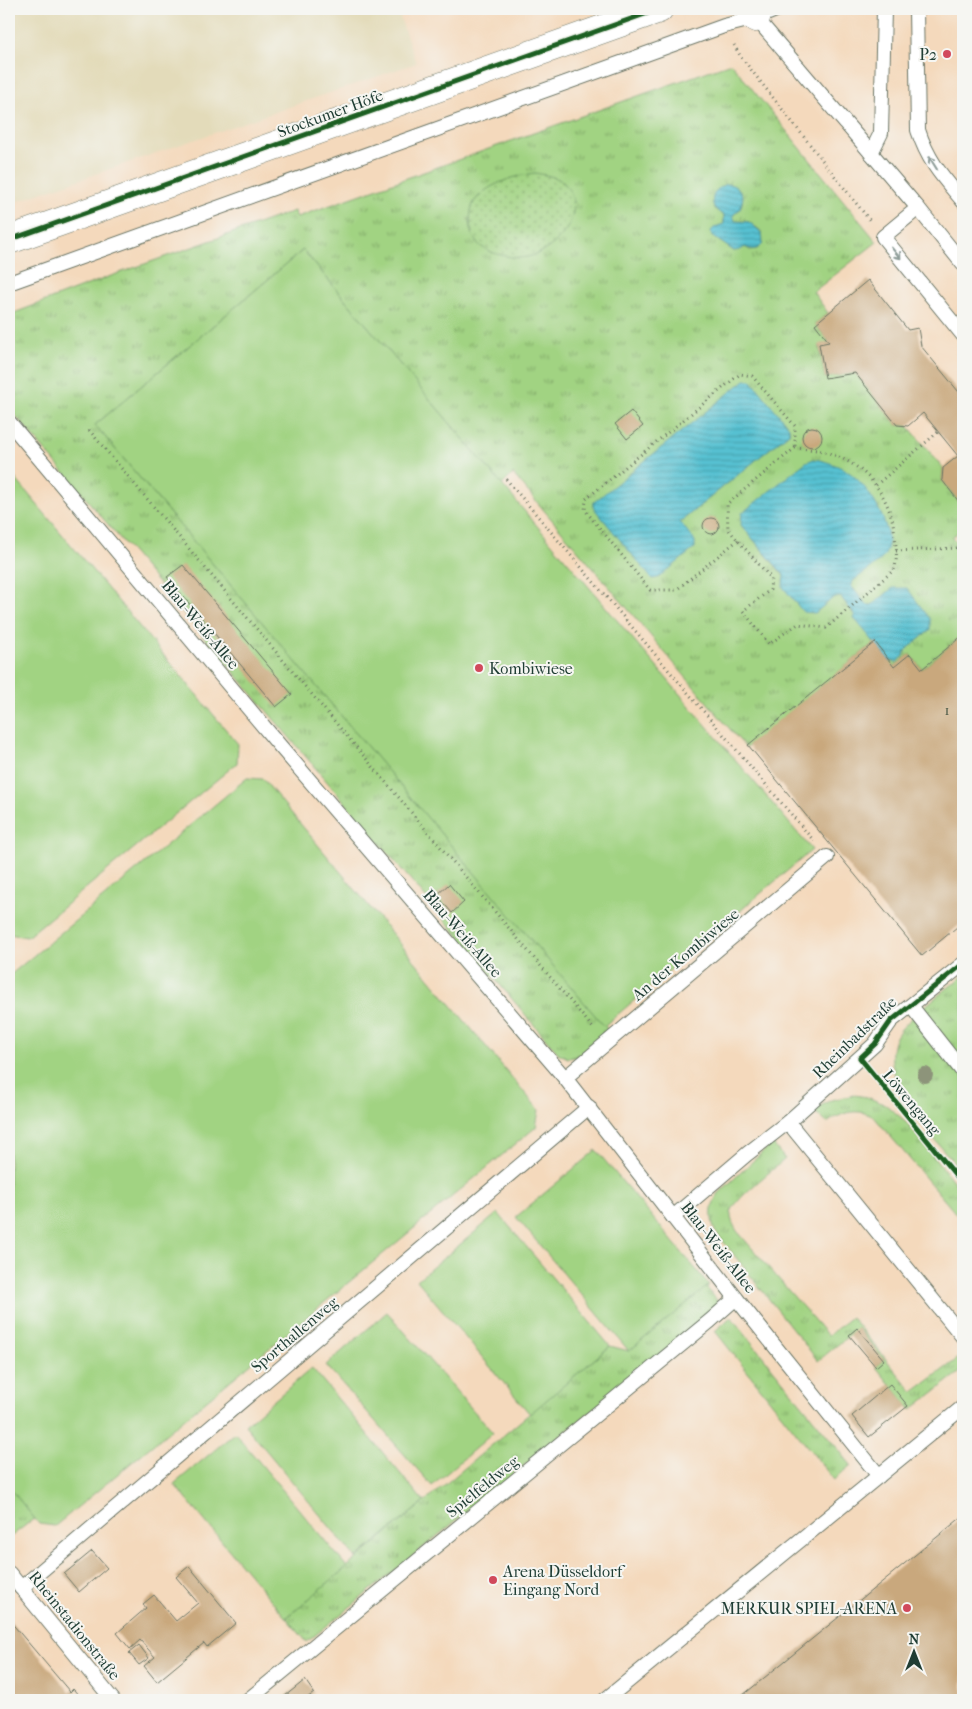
<svg xmlns="http://www.w3.org/2000/svg" width="972" height="1709" font-family="'IM FELL French Canon',serif">
  <style>
    .built { fill: #e3dbba }
    .grass { fill: url(#grass-tufts); stroke: #60885b; fill-rule: evenodd }
    .park { fill: url(#park-dots); stroke: #60885b }
    .pitch { fill: #a1d382; stroke: #60885b }
    .water { fill: url(#water-rules); stroke: #3b7f83 }
    .building { fill: #c9a87d }
    .lines { fill: none; stroke-linecap: round; stroke-linejoin: round }
    .service-casing { stroke: #6a7464; stroke-width: 16 }
    .tertiary-casing { stroke: #6a7464; stroke-width: 29 }
    .path { stroke: #6a7464; stroke-width: 3; stroke-dasharray: 1 4; stroke-linecap: butt }
    .service { stroke: #fff; stroke-width: 14 }
    .tertiary { stroke: #fff; stroke-width: 28 }
    .cycleway-casing { stroke: #f6f6f2; stroke-width: 8 }
    .cycleway { stroke: #1b5e20; stroke-width: 5 }
    .tree { fill: #8d947a }
    .oneway { stroke: #8f9e9a }
    .poi-dot { fill: #d1495b; stroke: #f6f6f2; stroke-width: 2 }
    .labels { text-anchor: middle; stroke-width: 4; stroke-linejoin: round; paint-order: stroke }
    .number-label { font-size: 14px; fill: #4a5846 }
    .poi-label { font-size: 16px; fill: #1f3d34; stroke: #f6f6f2; text-anchor: end }
    .street-label { font-size: 16px; fill: #1f3d34; stroke: #f6f6f2 }
  </style>
  <defs>
    <pattern id="grass-tufts" width="24" height="20" patternUnits="userSpaceOnUse" patternTransform="scale(1.25)"><rect width="24" height="20" fill="#a1d382"/><path d="M3 7l-1-3M5 7V3M7 7l1-3M15 17l-1-3M17 17v-4M19 17l1-3" fill="none" stroke="#83ac6b"/></pattern>
    <pattern id="park-dots" width="8" height="8" patternUnits="userSpaceOnUse" patternTransform="scale(1.25)"><rect width="8" height="8" fill="#a1d382"/><path d="M2 2h.1M6 6h.1" fill="none" stroke="#83ac6b" stroke-width="1.8" stroke-linecap="round"/></pattern>
    <pattern id="water-rules" width="6" height="5" patternUnits="userSpaceOnUse" patternTransform="scale(1.25)"><rect width="6" height="5" fill="#57c1d2"/><path d="M0 2.5h6" fill="none" stroke="#479eab"/></pattern>
  </defs>
  <rect width="100%" height="100%" fill="#f6f6f2"/>
  <filter id="ink" filterUnits="userSpaceOnUse"><feTurbulence type="fractalNoise" baseFrequency=".02" numOctaves="2"/><feDisplacementMap in="SourceGraphic" scale="10" xChannelSelector="R" yChannelSelector="G"/><feConvolveMatrix kernelMatrix="1 2 1 2 8 2 1 2 1" color-interpolation-filters="sRGB"/></filter>
  <filter id="wash" filterUnits="userSpaceOnUse"><feTurbulence type="fractalNoise" baseFrequency=".0096" numOctaves="4" result="noise"/><feDisplacementMap in="SourceGraphic" scale="20" xChannelSelector="R" yChannelSelector="G"/><feGaussianBlur stdDeviation="1.12" result="paint"/><feColorMatrix in="noise" values="0 0 0 0 0 0 0 0 0 0 0 0 0 0 0 0 0 1.4 0 .05"/><feComposite in="paint" operator="in"/></filter>
  <g filter="url(#wash)">
    <rect width="100%" height="100%" fill="#f4d9bc"/>
    <!-- built -->
    <path class="built" d="M9,9H397L416,63L9,204Z"/>
    <!-- grass -->
    <g class="grass">
      <path d="M731,63L877,242L813,292L828,313L815,324L829,342L819,345L825,378L855,373L897,425L908,426L943,468L942,480L963,507V528L952,537L963,551V635L922,669L910,654L894,667L890,661L897,662L904,656L905,651L930,630L893,588L872,605H867L851,586L852,582L884,556L741,525L815,613L834,596L841,597L855,616L854,618L875,642L746,748L513,474L502,485L303,250L95,425L610,1032L578,1057L568,1058L558,1053L9,408V315L111,276L294,211L297,217ZM739,189C745,199 743,208 733,215L734,219L737,222H749L761,231L757,249L750,250L745,247L741,249L734,251L712,236V231L715,227L724,224V215L716,210L712,202ZM789,427V433L680,522Z"/>
      <path d="M963,976V1173C938,1142 875,1081 896,1037C904,1020 947,989 963,976Z"/>
      <path d="M854,1095L867,1097L886,1105L904,1120L963,1193V1222L875,1118C859,1107 842,1112 827,1123L813,1110L831,1100Z"/>
      <path d="M772,1143L785,1159C774,1169 732,1201 731,1213C730,1219 734,1226 737,1231L828,1336L851,1317L913,1392L959,1358L963,1363V1370L911,1410L876,1367L884,1360L858,1328L818,1361L715,1231C710,1216 710,1206 719,1193Z"/>
      <path d="M706,1287L721,1305L307,1642L286,1618L610,1346L629,1351Z"/>
      <path d="M731,1317L851,1465L834,1480L715,1331Z"/>
      <path d="M9,1487L35,1518L9,1538Z"/>
    </g>
    <!-- park -->
    <path class="park" d="M535,173C544,175 557,176 564,183C590,211 558,251 527,257C517,259 506,256 497,254C491,253 481,247 477,243C469,234 468,212 474,202C486,184 515,176 535,173Z"/>
    <!-- pitch -->
    <g class="pitch">
      <path d="M303,250L812,850L604,1026L95,425Z"/>
      <path d="M9,471L238,744L237,763L27,937L9,934Z"/>
      <path d="M247,778L263,779L539,1110L536,1127L55,1526L39,1524L9,1487V976Z"/>
      <path d="M596,1150L709,1285L629,1351L516,1217Z"/>
      <path d="M498,1213L610,1346L530,1414L417,1280Z"/>
      <path d="M387,1312L493,1433L432,1486L326,1365Z"/>
      <path d="M312,1368L424,1502L356,1558L245,1425Z"/>
      <path d="M235,1433L347,1567L286,1618L174,1484Z"/>
    </g>
    <!-- water -->
    <g class="water">
      <path d="M726,184C735,184 740,189 743,197L740,209L733,215L735,221L749,222L762,233L763,243C759,251 751,250 745,247L740,250L734,251L712,236L711,231L715,227L724,224V215C707,208 710,190 726,184Z"/>
      <path d="M745,380H751L789,427V433L680,522L695,541V548L658,578L652,579L593,507L594,502Z"/>
      <path d="M814,459C828,461 846,468 856,478C872,493 897,533 885,555C880,563 860,575 852,582L851,586L867,605H872L893,588H907L930,619V630L905,651L904,656L897,662L890,661L853,617L855,615L841,597H834L815,613L803,612L783,587L784,575L741,525L742,513L806,462Z"/>
    </g>
    <g id="blocks">
      <!-- building -->
      <g class="building">
        <path d="M868,280L908,330L918,328L921,346L963,397V507L942,480L943,468L958,456L923,413L908,426L897,425L855,373L825,378L819,344L829,342L815,324Z"/>
        <path d="M631,411L643,426L627,439L615,424Z"/>
        <circle cx="812" cy="437" r="10"/>
        <circle cx="711" cy="526" r="8"/>
        <path d="M183,565L292,694L276,707L167,577Z"/>
        <path d="M963,635V922L922,956L748,745L875,642L894,667L910,654L922,669Z"/>
        <path d="M449,884L464,902L452,913L437,895Z"/>
        <path d="M857,1328L884,1360L876,1367L849,1335Z"/>
        <path d="M890,1384L908,1406L869,1437L852,1416Z"/>
        <path d="M963,1516V1700H737Z"/>
        <path d="M92,1551L107,1568L79,1592L64,1574Z"/>
        <path d="M189,1566L236,1623L207,1647L204,1643L157,1682L144,1666L155,1657L140,1640L130,1649L117,1633L146,1608L143,1604L154,1595L176,1621L198,1603L176,1577Z"/>
        <path d="M9,1620L70,1692L73,1689L83,1700H9Z"/>
        <path d="M139,1645L149,1658L139,1665L129,1653Z"/>
        <path d="M305,1680L314,1693L304,1700H280Z"/>
      </g>
    </g>
  </g>
  <g filter="url(#ink)">
    <use href="#blocks" fill-opacity="0" stroke="#6a7464" stroke-width="1"/>
    <g class="lines">
      <!-- service casing -->
      <g class="service-casing">
        <g id="service">
          <path d="M608,9L615,25"/>
          <path d="M916,9L918,130C928,161 942,176 963,201"/>
          <path d="M756,18L778,9"/>
          <path d="M871,153L881,133L884,9"/>
          <path d="M918,208L883,237L963,335"/>
          <path d="M9,283L724,26L756,18L918,208L963,264"/>
          <path d="M9,422L280,746L565,1078L736,1298L879,1476"/>
          <path d="M911,1006L963,1072"/>
          <path d="M565,1078L827,857"/>
          <path d="M788,1122L963,1337"/>
          <path d="M673,1217L747,1154L788,1122L875,1044L891,1021L963,964"/>
          <path d="M9,1573L113,1700"/>
          <path d="M21,1588L589,1107"/>
          <path d="M248,1700L710,1321L736,1298"/>
          <path d="M605,1700L963,1407"/>
        </g>
      </g>
      <!-- tertiary casing -->
      <g class="tertiary-casing">
        <g id="tertiary">
          <path d="M750,9L756,18"/>
          <path d="M9,240L659,9"/>
        </g>
      </g>
      <!-- path -->
      <g class="path">
        <path d="M734,45L741,57L871,222"/>
        <path d="M89,430L593,1028"/>
        <path d="M795,448C805,449 816,449 825,452C865,463 891,495 895,536C896,547 898,559 894,570L826,628L798,624L769,644L743,611L770,590L771,578L728,529L727,504Z"/>
        <path d="M506,479L814,841"/>
        <path d="M876,485L938,432"/>
        <path d="M738,540L676,590H650L585,510L586,499L740,374L752,376L795,426V448"/>
        <path d="M896,551L957,548"/>
        <path d="M871,1072L963,1184"/>
      </g>
      <!-- service -->
      <use href="#service" class="service"/>
      <!-- tertiary -->
      <use href="#tertiary" class="tertiary"/>
      <!-- cycleway casing -->
      <g class="cycleway-casing">
        <g id="cycleway">
          <path d="M9,240L659,9"/>
          <path d="M963,964L891,1021L875,1044L860,1058L963,1184"/>
        </g>
      </g>
      <!-- cycleway -->
      <use href="#cycleway" class="cycleway"/>
    </g>
    <!-- trees -->
    <circle class="tree" cx="925" cy="1075" r="8"/>
    <!-- one-way arrows -->
    <defs><path id="oneway-shaft" d="M-6 0H5M1.5-3L5.5 0L1.5 3" fill="none" stroke-width="1.6" stroke-linecap="round" stroke-linejoin="round" transform="scale(1.25)"/></defs>
    <g class="oneway">
      <use href="#oneway-shaft" transform="translate(933 163) rotate(-122)"/>
      <use href="#oneway-shaft" transform="translate(896 253) rotate(50)"/>
    </g>
  </g>
  <!-- markers -->
  <g class="poi-dot">
    <circle cx="947" cy="54" r="5"/>
    <circle cx="479" cy="668" r="5"/>
    <circle cx="493" cy="1580" r="5"/>
    <circle cx="907" cy="1608" r="5"/>
  </g>
  <g class="labels">
    <!-- number labels -->
    <g class="number-label">
      <text x="947" y="715">1</text>
    </g>
    <!-- poi labels -->
    <g class="poi-label">
      <text x="937" y="60">P2</text>
      <text x="489" y="674" text-anchor="start">Kombiwiese</text>
      <text x="503" y="1577" text-anchor="start">Arena Düsseldorf<tspan x="503" dy="18">Eingang Nord</tspan></text>
      <text x="897" y="1614">MERKUR SPIEL-ARENA</text>
    </g>
    <!-- street labels -->
    <g class="street-label">
      <text transform="translate(330 113) rotate(-20)" y="6">Stockumer Höfe</text>
      <text transform="translate(201 624) rotate(50)" y="6">Blau-Weiß-Allee</text>
      <text transform="translate(463 933) rotate(49)" y="6">Blau-Weiß-Allee</text>
      <text transform="translate(685 954) rotate(-40)" y="6">An der Kombiwiese</text>
      <text transform="translate(854 1037) rotate(-44)" y="6">Rheinbadstraße</text>
      <text transform="translate(912 1102) rotate(50)" y="6">Löwengang</text>
      <text transform="translate(719 1247) rotate(52)" y="6">Blau-Weiß-Allee</text>
      <text transform="translate(294 1334) rotate(-40)" y="6">Sporthallenweg</text>
      <text transform="translate(482 1486) rotate(-39)" y="6">Spielfeldweg</text>
      <text transform="translate(75 1625) rotate(51)" y="6">Rheinstadionstraße</text>
    </g>
  </g>
  <!-- margin -->
  <rect width="972" height="1709" fill="none" stroke="#f6f6f2" stroke-width="30"/>
  <!-- north arrow -->
  <g transform="translate(914 1652)" stroke="#f6f6f2" stroke-width="4" paint-order="stroke">
  <path d="M0-4L9 19L0 12L-9 19Z" fill="#1f3d34"/>
  <text y="-8" font-size="14" font-weight="bold" text-anchor="middle" fill="#1f3d34">N</text>
  </g>
</svg>
